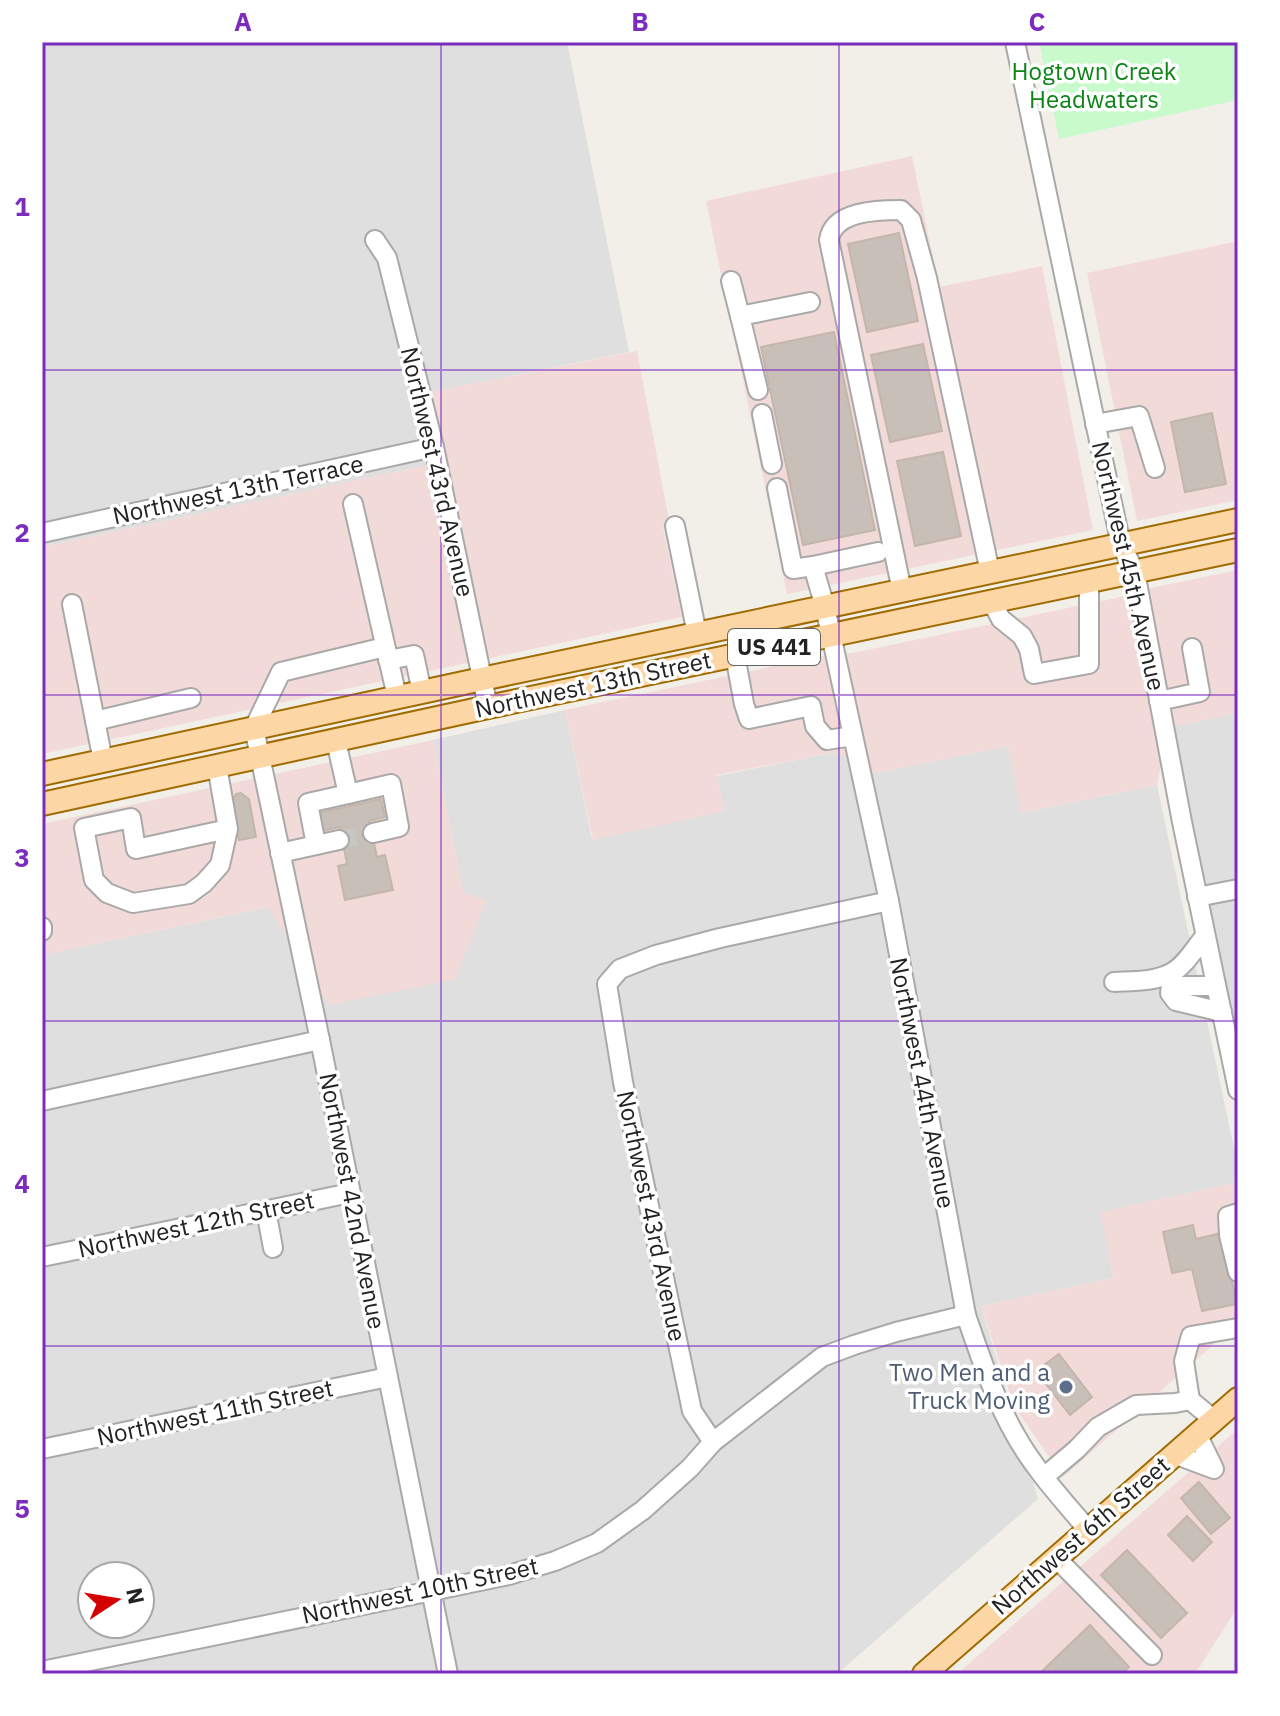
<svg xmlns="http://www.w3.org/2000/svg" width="1280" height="1716" font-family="'IBM Plex Sans',sans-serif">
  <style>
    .residential { fill: #e0dfdf; fill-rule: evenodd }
    .commercial { fill: #f2dad9 }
    .park { fill: #c8facc }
    .building { fill: #c7bfb8; stroke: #c4b6ab; stroke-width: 2 }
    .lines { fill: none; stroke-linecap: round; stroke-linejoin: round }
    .minor-tunnel { stroke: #c8c6c1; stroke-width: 18; stroke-dasharray: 18 9; stroke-linecap: butt }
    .minor-casing { stroke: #a9a9a9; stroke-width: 22 }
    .major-casing { stroke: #a06b00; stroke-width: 26 }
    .minor { stroke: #fff; stroke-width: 18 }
    .major { stroke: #fcd6a4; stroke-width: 22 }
    .grid { fill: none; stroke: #7b2cbf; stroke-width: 2; stroke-opacity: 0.55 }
    .service-dot { fill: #5c6f8a; stroke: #fff; stroke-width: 3 }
    .labels { text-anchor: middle; stroke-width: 7; stroke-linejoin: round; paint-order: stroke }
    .shield { fill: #fff; stroke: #646464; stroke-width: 2 }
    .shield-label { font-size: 22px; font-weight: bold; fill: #222 }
    .park-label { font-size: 24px; fill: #0c8416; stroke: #fff }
    .street-label { font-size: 24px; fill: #222; stroke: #fff }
    .service-label { font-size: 24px; fill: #4e5e75; stroke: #fff; text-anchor: end }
    .neatline { fill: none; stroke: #7b2cbf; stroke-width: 3 }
    .grid-label { font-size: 26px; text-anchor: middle; font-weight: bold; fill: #7b2cbf }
  </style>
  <rect width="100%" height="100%" fill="#f2efe9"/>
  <!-- residential -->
  <g class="residential">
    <path d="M42,42H567L629,352L432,392L428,465L42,547Z"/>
    <path d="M565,710L592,839L724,811L717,776L836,752L876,773L1008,746L1022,813L1157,785L1238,1167V1182L1102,1212L1113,1278L981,1306L1038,1499L837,1674H42V955L269,907L330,1005L463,892L433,740ZM92,1576H140V1624H92Z"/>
    <path d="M1238,713V1055L1168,728Z"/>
  </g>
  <!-- commercial -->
  <g class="commercial">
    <path d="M912,156L939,287L1042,266L1093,530L787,594L706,201Z"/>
    <path d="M1238,241V500L1137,521L1087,273Z"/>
    <path d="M637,351L670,525L663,527L682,617L42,754V547L428,465L431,392Z"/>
    <path d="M1238,570V713L1168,728L1157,785L1021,813L1008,746L876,773L836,752L717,775L724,811L593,840L565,710L817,657L852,653L1116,598L1151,588Z"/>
    <path d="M433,740L463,892L486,901L455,979L329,1005L268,907L42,955V824Z"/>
    <path d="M1238,1182V1323L1063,1477L1014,1406L981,1306L1113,1278L1101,1212Z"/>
    <path d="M1238,1429V1607L1195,1674H957Z"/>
  </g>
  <!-- park -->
  <path class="park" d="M1039,42H1238V100L1059,139Z"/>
  <!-- building -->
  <g class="building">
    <path d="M899,233L918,321L867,332L848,244Z"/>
    <path d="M834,332L875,530L803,545L761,347Z"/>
    <path d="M923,344L942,431L890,442L871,355Z"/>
    <path d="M1212,413L1226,484L1185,492L1171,422Z"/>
    <path d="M943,452L961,536L915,546L897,461Z"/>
    <path d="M241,793L249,799L256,837L239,840L231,803L236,794Z"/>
    <path d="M381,799L385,817L369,821L377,857L385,855L393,890L345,900L338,866L347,864L340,827L322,831L318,813Z"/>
    <path d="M1193,1225L1196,1239L1221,1233L1237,1304L1202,1311L1192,1269L1172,1273L1163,1232Z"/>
    <path d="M1059,1354L1092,1397L1070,1415L1036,1371Z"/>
    <path d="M1199,1482L1230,1518L1211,1534L1181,1498Z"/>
    <path d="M1187,1516L1212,1542L1193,1561L1168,1535Z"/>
    <path d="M1127,1550L1187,1613L1161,1638L1101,1575Z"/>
    <path d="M1090,1625L1129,1667L1121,1674H1039Z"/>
  </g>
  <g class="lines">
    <!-- minor-tunnel -->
    <path class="minor-tunnel" d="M339,840L373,833"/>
    <!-- minor casing -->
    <g class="minor-casing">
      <g id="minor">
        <path d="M1015,42L1121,545L1135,572L1182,822L1238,1090"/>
        <path d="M375,240L387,258L434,447L488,707"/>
        <path d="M731,281L740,316"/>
        <path d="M758,390L740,316L810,302"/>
        <path d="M762,414L772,464"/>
        <path d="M1095,424L1139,416L1155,468"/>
        <path d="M777,488L793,569L813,566"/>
        <path d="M353,504L397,697"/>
        <path d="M675,526L697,634"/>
        <path d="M42,533L434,447"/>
        <path d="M878,552L813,566L825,607L889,901L966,1315C980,1356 994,1398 1016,1436C1035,1470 1063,1500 1088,1530"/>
        <path d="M902,591L829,240C833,211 877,210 901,210L911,220L927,278L990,572"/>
        <path d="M992,602L1001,619L1022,636L1029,649L1034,674L1089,664V581"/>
        <path d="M72,604L103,761"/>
        <path d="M385,647L281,672L254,728L320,1040L448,1674"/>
        <path d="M735,655L744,704L749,719L811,706L815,726L827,740L853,736"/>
        <path d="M388,660L414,655L422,692"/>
        <path d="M1159,701L1200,692L1192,648"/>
        <path d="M95,721L191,698"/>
        <path d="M336,741L348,794L391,784L399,827L373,833"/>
        <path d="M217,766L228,829L220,865L204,883L189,894L133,903L107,893L94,880L84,828L131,818L136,849L228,829"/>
        <path d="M316,845L308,803L348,794"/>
        <path d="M280,853L339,840"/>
        <path d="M1197,897L1238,889"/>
        <path d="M42,927V931"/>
        <path d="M1170,974L1171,986H1216"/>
        <path d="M1114,982C1132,981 1154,982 1171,973C1185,966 1195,948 1205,936"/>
        <path d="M1171,986L1170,993L1176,1001L1222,1012"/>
        <path d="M42,1101L320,1040"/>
        <path d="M266,1210L273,1248"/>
        <path d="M1238,1213L1228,1216L1229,1235L1238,1272"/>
        <path d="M42,1257L350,1193"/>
        <path d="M1190,1400L1184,1361L1191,1336L1238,1328"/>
        <path d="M713,1442L692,1411L623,1082L607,984L620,969L656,955L720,938L889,901"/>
        <path d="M42,1449L388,1377"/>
        <path d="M1174,1454L1214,1469L1197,1434"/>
        <path d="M1044,1477L1077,1449L1098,1427L1136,1405L1175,1403L1190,1400L1214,1420"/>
        <path d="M1056,1558L1152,1655"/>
        <path d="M42,1671L509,1575L555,1561L597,1543L643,1510L690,1468L713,1442L822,1357L854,1345L896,1332L966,1315"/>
      </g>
    </g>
    <!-- major casing -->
    <g class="major-casing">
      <g id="major">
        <path d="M42,774L482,679L1238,520"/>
        <path d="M42,804L488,707L1238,550"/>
        <path d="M924,1674L1238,1399"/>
      </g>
    </g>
    <!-- minor -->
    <use href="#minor" class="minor"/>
    <!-- major -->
    <use href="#major" class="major"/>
  </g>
  <!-- grid -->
  <path class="grid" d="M441,42V1674M839,42V1674M42,370H1238M42,695H1238M42,1021H1238M42,1346H1238"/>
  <!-- markers -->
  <circle class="service-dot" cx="1066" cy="1387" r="8"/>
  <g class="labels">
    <!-- shield labels -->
    <rect class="shield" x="728" y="629" width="92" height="36" rx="6"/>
    <g class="shield-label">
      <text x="774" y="655">US 441</text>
    </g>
    <!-- park labels -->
    <g class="park-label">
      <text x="1094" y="80">Hogtown Creek<tspan x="1094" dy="28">Headwaters</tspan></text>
    </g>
    <!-- street labels -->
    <g class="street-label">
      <text transform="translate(437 472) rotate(77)" y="8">Northwest 43rd Avenue</text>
      <text transform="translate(238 490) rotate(-12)" y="8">Northwest 13th Terrace</text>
      <text transform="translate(1128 566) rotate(77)" y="8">Northwest 45th Avenue</text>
      <text transform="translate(593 685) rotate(-12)" y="8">Northwest 13th Street</text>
      <text transform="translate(922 1083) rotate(79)" y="8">Northwest 44th Avenue</text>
      <text transform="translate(352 1201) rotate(79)" y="8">Northwest 42nd Avenue</text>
      <text transform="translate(651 1216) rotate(78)" y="8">Northwest 43rd Avenue</text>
      <text transform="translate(196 1225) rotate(-12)" y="8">Northwest 12th Street</text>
      <text transform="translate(215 1413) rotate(-12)" y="8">Northwest 11th Street</text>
      <text transform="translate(1081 1536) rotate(-41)" y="8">Northwest 6th Street</text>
      <text transform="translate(420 1591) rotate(-12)" y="8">Northwest 10th Street</text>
    </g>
    <!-- service labels -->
    <g class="service-label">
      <text x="1050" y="1381">Two Men and a<tspan x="1050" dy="28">Truck Moving</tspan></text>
    </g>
  </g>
  <!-- border -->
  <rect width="1280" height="1716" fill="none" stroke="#ffffff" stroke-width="88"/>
  <!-- north arrow -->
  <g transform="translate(116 1600) rotate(78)"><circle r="38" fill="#ffffff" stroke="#a7a7a7" stroke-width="2"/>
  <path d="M0-6L14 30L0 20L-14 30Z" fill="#d40000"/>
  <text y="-12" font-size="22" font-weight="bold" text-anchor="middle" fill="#222222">N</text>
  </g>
  <rect x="44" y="44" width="1192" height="1628" class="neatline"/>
  <g class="grid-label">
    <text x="243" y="31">A</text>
    <text x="640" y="31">B</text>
    <text x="1037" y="31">C</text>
    <text x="22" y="216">1</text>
    <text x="22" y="542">2</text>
    <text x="22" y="867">3</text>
    <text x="22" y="1193">4</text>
    <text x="22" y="1518">5</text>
  </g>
</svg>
